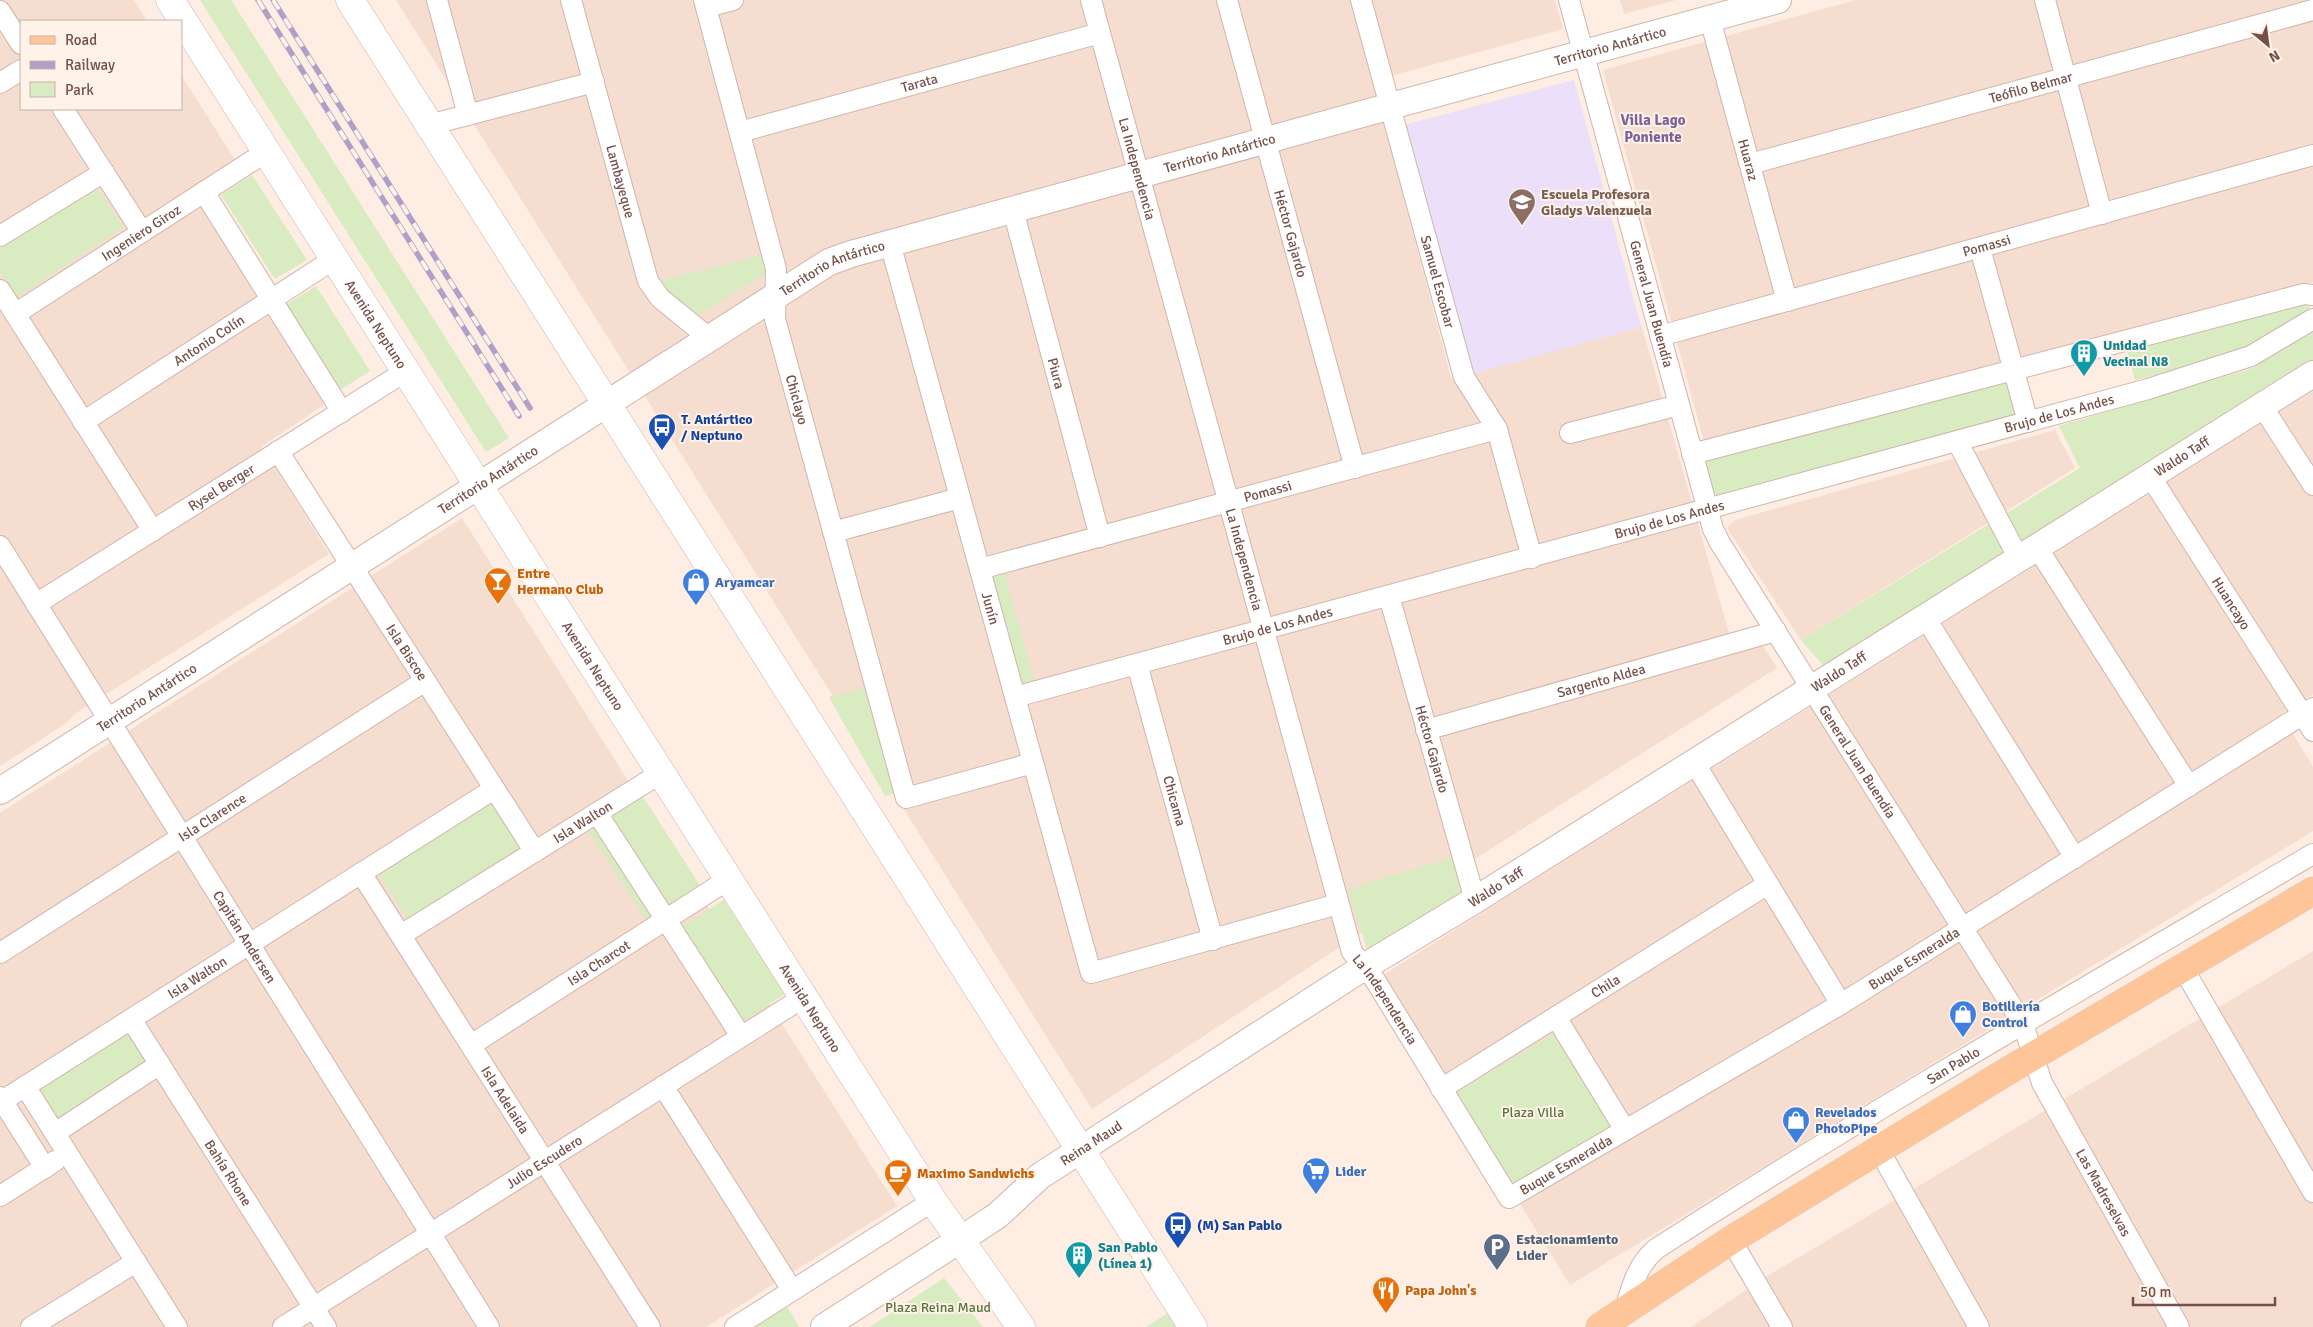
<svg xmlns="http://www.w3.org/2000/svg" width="2313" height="1327" font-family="Signika,sans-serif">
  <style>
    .residential { fill: #f5ddd0 }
    .education { fill: #ebdff9 }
    .green { fill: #d9ebc0 }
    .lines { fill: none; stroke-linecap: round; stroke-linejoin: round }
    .minor-casing { stroke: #d0b5ab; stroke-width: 22 }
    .tertiary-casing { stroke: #d0b5ab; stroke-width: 28 }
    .secondary-casing { stroke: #d3b3a8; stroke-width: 29 }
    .primary-casing { stroke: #d8cecc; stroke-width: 29 }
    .minor { stroke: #fff; stroke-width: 20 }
    .tertiary { stroke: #fff; stroke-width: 26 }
    .secondary { stroke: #fff; stroke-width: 28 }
    .primary { stroke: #fec598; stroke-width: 28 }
    .rail-casing { stroke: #aea0c6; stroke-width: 5.5 }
    .rail { stroke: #fff2e9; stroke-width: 4; stroke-dasharray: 11; stroke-linecap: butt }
    .labels { text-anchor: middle; stroke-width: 4; stroke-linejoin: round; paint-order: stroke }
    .street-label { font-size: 14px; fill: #755048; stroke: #fff2e9 }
    .education-label { font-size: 14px; font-weight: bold; fill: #785e54; stroke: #fff2e9; text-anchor: start }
    .culture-label { font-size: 14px; font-weight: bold; fill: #0d838f; stroke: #fff2e9; text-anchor: start }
    .transit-label { font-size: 14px; font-weight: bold; fill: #164399; stroke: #fff2e9; text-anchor: start }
    .food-label { font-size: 14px; font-weight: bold; fill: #c56008; stroke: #fff2e9; text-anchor: start }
    .shop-label { font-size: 14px; font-weight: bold; fill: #366cbe; stroke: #fff2e9; text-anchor: start }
    .park-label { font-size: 14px; fill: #58753c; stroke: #fff2e9 }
    .service-label { font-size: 14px; font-weight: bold; fill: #4e5e75; stroke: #fff2e9; text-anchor: start }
    .neighbourhood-label { font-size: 15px; font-weight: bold; fill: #7d6399; stroke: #fff2e9 }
  </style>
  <rect width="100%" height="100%" fill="#fdede2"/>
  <!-- residential -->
  <g class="residential">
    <path d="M0,0H134L147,21H21V109H181V75L237,163L192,191L325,400L324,405L262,446L329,554L76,713L65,724L0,766Z"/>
    <path d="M396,0H1555L1563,29L1373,81L1451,378L1642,327L1733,647L1761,643L1777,668L1473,860L1092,1109Z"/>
    <path d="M1620,0H1676L1624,14Z"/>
    <path d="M1856,0H2313V282L2157,327L1706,449L1603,70Z"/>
    <path d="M2313,391V694L2281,714L2313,767V831L1570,1285L1380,977Z"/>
    <path d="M2055,430L2075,468L1801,640L1727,528L1735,520Z"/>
    <path d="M462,518L897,1206L706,1327H0V813Z"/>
    <path d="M2313,951V1327H1691L1764,1278Z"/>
  </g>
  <!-- education -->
  <path class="education" d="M1574,80L1641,327L1473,374L1404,125Z"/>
  <!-- green -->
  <g class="green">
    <path d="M200,0H231L509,438L486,452Z"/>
    <path d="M252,175L307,260L275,279L221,195Z"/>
    <path d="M95,185L123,227L17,297L0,272V248Z"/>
    <path d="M761,255L766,273L696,316L662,287L659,281Z"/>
    <path d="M316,286L370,371L339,391L284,306Z"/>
    <path d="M2303,301L2311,309L2242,352L2135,380L2127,350Z"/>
    <path d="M2313,330V366L1826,669L1801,640L2080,468L2059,426L2253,368Z"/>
    <path d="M2011,375L2020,415L1714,501L1703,458Z"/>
    <path d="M1005,574L1034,680L1016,685L987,579Z"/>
    <path d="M868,687L895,793L885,796L829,697Z"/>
    <path d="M640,792L701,887L647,922L586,827Z"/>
    <path d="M494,799L523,850L409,921L379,874Z"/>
    <path d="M1457,856L1468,892L1368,953L1348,889Z"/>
    <path d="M724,900L785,994L731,1029L670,934Z"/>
    <path d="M125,1031L146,1063L59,1119L39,1087Z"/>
    <path d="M1553,1034L1615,1129L1512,1188L1455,1094Z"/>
    <path d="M944,1278L983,1327H870Z"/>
    <path d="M783,1300L799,1327H742Z"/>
    <path d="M1168,1313L1177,1327H1146Z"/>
  </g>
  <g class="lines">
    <!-- minor casing -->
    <g class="minor-casing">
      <g id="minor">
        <path d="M437,0L468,115"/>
        <path id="s1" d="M571,0L648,281L660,298L709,338"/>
        <path id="s2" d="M704,0L776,269L775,319L906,798L1033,763"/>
        <path id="s3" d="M1091,0L1352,952L1375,980L1509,1198L1841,1004L2313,708"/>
        <path id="s4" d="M1227,0L1355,468"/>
        <path id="s5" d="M1361,0L1464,377L1497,429L1532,558"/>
        <path id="s6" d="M1569,0L1713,529L1720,543L2023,1024L2042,1083L2179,1327"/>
        <path d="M2045,0L2102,214"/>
        <path d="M706,7L733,0"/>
        <path d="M0,11L21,44"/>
        <path id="s7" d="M1710,19L1787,301"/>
        <path d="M0,83L21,70"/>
        <path d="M63,109L142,232"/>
        <path d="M429,125L594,82"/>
        <path id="s8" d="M740,132L1100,33"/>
        <path id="s9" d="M1750,164L2313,10"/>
        <path d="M204,192L342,412"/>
        <path id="s10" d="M1013,210L1100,537"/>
        <path d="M0,236L104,172"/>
        <path id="s11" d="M890,243L1091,973L1338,904"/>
        <path d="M1980,248L2028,422"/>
        <path d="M0,290L153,531"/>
        <path id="s12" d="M15,314L266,152"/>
        <path id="s13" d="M1660,336L2313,155"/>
        <path d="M2262,406L2313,485"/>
        <path id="s14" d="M83,422L334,259"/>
        <path d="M1570,433L1679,405"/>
        <path d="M1957,441L2019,559"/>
        <path id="s15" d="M278,451L535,852"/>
        <path d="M1692,454L2304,294L2313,295"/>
        <path id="s16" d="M2150,476L2313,731"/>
        <path d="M833,532L960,498"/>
        <path id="s17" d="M0,546L489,1327"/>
        <path d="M2037,547L2189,786"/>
        <path id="s18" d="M980,569L1497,429"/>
        <path id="s19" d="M1389,596L1475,900"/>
        <path id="s20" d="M36,604L406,371"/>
        <path d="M1925,617L2075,858"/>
        <path id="s21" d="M1137,664L1213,940"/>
        <path id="s22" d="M1015,697L2148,389L2251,356L2313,319"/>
        <path id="s23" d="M1426,730L1776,631"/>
        <path d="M1694,762L1841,1004"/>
        <path d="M597,813L741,1036"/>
        <path id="s24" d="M361,873L650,1327"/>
        <path id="s25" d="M401,935L661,773"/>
        <path id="s26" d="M0,953L425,681"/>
        <path d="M2183,968L2313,1192"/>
        <path d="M1556,1017L1625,1130"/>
        <path id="s27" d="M131,1019L326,1327"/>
        <path id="s28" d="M471,1045L729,879"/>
        <path d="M25,1086L177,1327"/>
        <path d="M663,1086L792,1290"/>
        <path id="s29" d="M1441,1089L1768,884"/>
        <path d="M0,1097L45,1168"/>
        <path id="s30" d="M2,1101L494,789"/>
        <path d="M55,1133L160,1064"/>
        <path d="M1879,1150L1979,1327"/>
        <path d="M0,1196L55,1161"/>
        <path d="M1731,1240L1782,1327"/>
        <path id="s31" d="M1625,1309C1632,1286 1637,1265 1656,1249C1871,1110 2093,983 2313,854"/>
        <path d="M31,1327L136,1262"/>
        <path id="s32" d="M283,1327L804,997"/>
        <path d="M735,1327L933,1201"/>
      </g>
    </g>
    <!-- tertiary casing -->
    <g class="tertiary-casing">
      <g id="tertiary">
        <path id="s33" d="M0,791L829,262L851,254L1778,0"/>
        <path id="s34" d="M824,1327L983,1225L998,1215L1040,1176L1364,967L1475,900L2313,374"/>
      </g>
    </g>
    <!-- secondary casing -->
    <g class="secondary-casing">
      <g id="secondary">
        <path id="s35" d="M170,0L933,1201L1021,1327"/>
        <path d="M350,0L1193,1327"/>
      </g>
    </g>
    <!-- primary casing -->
    <g class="primary-casing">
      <path id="primary" d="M1600,1327L1731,1240L2006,1072L2313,891"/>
    </g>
    <!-- minor -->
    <use href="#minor" class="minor"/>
    <!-- tertiary -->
    <use href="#tertiary" class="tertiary"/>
    <!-- secondary -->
    <use href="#secondary" class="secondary"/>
    <!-- primary -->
    <use href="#primary" class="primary"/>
    <!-- rail casing -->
    <g class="rail-casing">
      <g id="rail">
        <path d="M258,0L519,416"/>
        <path d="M273,0L530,408"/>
      </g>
    </g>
    <!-- rail -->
    <use href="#rail" class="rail"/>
  </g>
  <!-- icons -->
  <defs>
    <g id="school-pin" transform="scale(1.4375)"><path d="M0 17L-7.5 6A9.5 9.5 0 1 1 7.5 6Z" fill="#8d6e63" stroke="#fff2e9"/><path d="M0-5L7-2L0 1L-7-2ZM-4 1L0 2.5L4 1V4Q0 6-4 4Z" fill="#fff"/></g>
    <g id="building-pin" transform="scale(1.4375)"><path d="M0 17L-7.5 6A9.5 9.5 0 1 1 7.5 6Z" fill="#0f9aa8" stroke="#fff2e9"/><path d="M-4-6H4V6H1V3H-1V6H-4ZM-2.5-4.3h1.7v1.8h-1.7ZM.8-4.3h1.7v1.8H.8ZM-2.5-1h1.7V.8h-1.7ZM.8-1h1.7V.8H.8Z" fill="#fff"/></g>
    <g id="bus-pin" transform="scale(1.4375)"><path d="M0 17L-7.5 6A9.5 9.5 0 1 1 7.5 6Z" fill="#1a4fb4" stroke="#fff2e9"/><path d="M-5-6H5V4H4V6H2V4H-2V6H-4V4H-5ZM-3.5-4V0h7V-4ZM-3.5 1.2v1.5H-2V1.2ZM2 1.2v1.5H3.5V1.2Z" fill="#fff"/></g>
    <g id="bar-pin" transform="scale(1.4375)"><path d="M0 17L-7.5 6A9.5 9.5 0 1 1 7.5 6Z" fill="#e8710a" stroke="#fff2e9"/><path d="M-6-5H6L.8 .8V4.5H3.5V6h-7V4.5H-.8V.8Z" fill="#fff"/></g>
    <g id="shop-pin" transform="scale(1.4375)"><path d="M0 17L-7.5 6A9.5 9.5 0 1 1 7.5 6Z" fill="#3f7fe0" stroke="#fff2e9"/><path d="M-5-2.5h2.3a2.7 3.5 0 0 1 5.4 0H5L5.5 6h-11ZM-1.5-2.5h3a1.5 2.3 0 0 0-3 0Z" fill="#fff"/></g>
    <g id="supermarket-pin" transform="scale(1.4375)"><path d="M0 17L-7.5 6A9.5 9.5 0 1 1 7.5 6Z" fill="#3f7fe0" stroke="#fff2e9"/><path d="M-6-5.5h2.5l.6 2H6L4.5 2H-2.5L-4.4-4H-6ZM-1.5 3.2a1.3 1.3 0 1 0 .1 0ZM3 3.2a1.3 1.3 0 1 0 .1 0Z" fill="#fff"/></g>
    <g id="cafe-pin" transform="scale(1.4375)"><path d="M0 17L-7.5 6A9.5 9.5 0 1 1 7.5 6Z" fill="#e8710a" stroke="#fff2e9"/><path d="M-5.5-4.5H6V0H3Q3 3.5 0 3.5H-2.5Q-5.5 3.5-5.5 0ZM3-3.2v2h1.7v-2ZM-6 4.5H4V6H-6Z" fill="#fff"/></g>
    <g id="parking-pin" transform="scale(1.4375)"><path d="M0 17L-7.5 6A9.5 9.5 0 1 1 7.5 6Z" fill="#5c6f8a" stroke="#fff2e9"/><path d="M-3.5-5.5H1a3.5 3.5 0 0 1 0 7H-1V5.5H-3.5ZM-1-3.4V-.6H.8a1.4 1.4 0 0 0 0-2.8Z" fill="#fff"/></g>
    <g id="restaurant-pin" transform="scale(1.4375)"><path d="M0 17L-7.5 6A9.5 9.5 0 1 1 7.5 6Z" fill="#e8710a" stroke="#fff2e9"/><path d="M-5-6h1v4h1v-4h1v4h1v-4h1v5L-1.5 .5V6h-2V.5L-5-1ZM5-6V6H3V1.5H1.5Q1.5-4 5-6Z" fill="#fff"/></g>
  </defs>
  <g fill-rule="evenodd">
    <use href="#school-pin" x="1522" y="202"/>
    <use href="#building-pin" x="2084" y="353"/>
    <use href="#bus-pin" x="662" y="427"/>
    <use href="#bar-pin" x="498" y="581"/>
    <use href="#shop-pin" x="696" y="582"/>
    <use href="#shop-pin" x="1963" y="1014"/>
    <use href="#shop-pin" x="1796" y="1120"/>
    <use href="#supermarket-pin" x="1316" y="1171"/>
    <use href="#cafe-pin" x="898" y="1173"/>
    <use href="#bus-pin" x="1178" y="1225"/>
    <use href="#parking-pin" x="1497" y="1247"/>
    <use href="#building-pin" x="1079" y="1255"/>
    <use href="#restaurant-pin" x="1386" y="1290"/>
  </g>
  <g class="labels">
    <!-- street labels -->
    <g class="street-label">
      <text dy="5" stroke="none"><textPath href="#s33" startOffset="1794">Territorio Antártico</textPath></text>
      <text dy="5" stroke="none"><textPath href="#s8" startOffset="186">Tarata</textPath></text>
      <text dy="5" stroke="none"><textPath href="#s9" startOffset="291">Teófilo Belmar</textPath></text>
      <text dy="5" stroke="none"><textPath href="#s33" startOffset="1389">Territorio Antártico</textPath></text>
      <text dy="5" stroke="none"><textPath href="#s7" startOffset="146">Huaraz</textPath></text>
      <text dy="5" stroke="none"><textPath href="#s3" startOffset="175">La Independencia</textPath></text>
      <text dy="5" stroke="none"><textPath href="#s1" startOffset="188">Lambayeque</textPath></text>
      <text dy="5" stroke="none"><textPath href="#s12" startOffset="150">Ingeniero Giroz</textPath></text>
      <text dy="5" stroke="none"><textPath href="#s4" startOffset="242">Héctor Gajardo</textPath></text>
      <text dy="5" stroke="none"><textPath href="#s13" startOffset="339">Pomassi</textPath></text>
      <text dy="5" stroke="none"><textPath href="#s33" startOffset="984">Territorio Antártico</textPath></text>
      <text dy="5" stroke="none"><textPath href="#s5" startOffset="292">Samuel Escobar</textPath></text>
      <text dy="5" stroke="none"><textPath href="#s6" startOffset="315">General Juan Buendía</textPath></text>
      <text dy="5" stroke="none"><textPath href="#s35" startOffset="384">Avenida Neptuno</textPath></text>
      <text dy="5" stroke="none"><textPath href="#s14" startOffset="150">Antonio Colín</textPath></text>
      <text dy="5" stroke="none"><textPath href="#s10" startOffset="169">Piura</textPath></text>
      <text dy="5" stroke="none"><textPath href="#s2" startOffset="412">Chiclayo</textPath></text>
      <text dy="5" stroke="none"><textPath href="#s22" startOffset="1082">Brujo de Los Andes</textPath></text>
      <text dy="5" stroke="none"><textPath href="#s34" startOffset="1614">Waldo Taff</textPath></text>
      <text dy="5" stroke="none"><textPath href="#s33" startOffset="579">Territorio Antártico</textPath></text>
      <text dy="5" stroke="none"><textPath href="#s20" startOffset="219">Rysel Berger</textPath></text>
      <text dy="5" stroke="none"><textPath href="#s18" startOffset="298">Pomassi</textPath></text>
      <text dy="5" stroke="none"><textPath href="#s22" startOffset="678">Brujo de Los Andes</textPath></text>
      <text dy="5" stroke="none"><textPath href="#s3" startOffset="580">La Independencia</textPath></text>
      <text dy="5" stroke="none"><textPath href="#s16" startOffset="151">Huancayo</textPath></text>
      <text dy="5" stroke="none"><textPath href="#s11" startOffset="379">Junín</textPath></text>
      <text dy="5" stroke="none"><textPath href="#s22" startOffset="272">Brujo de Los Andes</textPath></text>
      <text dy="5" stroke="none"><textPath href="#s15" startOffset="239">Isla Biscoe</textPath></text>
      <text dy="5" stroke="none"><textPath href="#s35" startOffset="789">Avenida Neptuno</textPath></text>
      <text dy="5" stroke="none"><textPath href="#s34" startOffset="1209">Waldo Taff</textPath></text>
      <text dy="5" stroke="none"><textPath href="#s23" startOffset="182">Sargento Aldea</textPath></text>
      <text dy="5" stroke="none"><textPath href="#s33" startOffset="174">Territorio Antártico</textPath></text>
      <text dy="5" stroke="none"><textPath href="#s19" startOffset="159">Héctor Gajardo</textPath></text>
      <text dy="5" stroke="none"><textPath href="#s6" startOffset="822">General Juan Buendía</textPath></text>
      <text dy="5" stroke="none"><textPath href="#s21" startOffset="142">Chicama</textPath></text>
      <text dy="5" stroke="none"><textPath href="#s26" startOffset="252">Isla Clarence</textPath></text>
      <text dy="5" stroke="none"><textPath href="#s25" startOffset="214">Isla Walton</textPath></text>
      <text dy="5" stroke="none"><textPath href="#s34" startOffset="804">Waldo Taff</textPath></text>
      <text dy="5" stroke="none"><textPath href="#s17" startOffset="461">Capitán Andersen</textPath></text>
      <text dy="5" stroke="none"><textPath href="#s3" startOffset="1750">Buque Esmeralda</textPath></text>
      <text dy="5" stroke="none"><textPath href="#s28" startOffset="152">Isla Charcot</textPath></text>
      <text dy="5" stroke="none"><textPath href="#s30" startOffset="231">Isla Walton</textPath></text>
      <text dy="5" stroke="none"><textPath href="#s29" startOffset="194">Chila</textPath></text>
      <text dy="5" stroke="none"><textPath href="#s3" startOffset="1045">La Independencia</textPath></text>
      <text dy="5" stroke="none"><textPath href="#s35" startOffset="1194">Avenida Neptuno</textPath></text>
      <text dy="5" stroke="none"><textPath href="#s31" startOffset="418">San Pablo</textPath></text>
      <text dy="5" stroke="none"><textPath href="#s24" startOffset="269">Isla Adelaida</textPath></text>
      <text dy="5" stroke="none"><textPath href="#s34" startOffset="325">Reina Maud</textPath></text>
      <text dy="5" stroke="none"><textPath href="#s32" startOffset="309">Julio Escudero</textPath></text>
      <text dy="5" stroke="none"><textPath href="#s3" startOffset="1345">Buque Esmeralda</textPath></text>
      <text dy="5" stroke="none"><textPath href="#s27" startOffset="182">Bahía Rhone</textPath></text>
      <text dy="5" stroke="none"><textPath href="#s6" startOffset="1320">Las Madreselvas</textPath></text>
    </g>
    <!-- education labels -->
    <g class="education-label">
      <text x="1541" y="199">Escuela Profesora<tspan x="1541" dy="16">Gladys Valenzuela</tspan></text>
    </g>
    <!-- culture labels -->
    <g class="culture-label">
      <text x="2103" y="350">Unidad<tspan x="2103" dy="16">Vecinal N8</tspan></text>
      <text x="1098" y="1252">San Pablo<tspan x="1098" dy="16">(Línea 1)</tspan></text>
    </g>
    <!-- transit labels -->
    <g class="transit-label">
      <text x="681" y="424">T. Antártico<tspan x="681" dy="16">/ Neptuno</tspan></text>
      <text x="1197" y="1230">(M) San Pablo</text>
    </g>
    <!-- food labels -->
    <g class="food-label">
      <text x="517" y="578">Entre<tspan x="517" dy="16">Hermano Club</tspan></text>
      <text x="917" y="1178">Maximo Sandwichs</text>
      <text x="1405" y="1295">Papa John's</text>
    </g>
    <!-- shop labels -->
    <g class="shop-label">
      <text x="715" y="587">Aryamcar</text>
      <text x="1982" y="1011">Botillería<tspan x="1982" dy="16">Control</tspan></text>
      <text x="1815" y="1117">Revelados<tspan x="1815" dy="16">PhotoPipe</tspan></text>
      <text x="1335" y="1176">Lider</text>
    </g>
    <!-- park labels -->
    <g class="park-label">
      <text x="1533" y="1117">Plaza Villa</text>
      <text x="938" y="1312">Plaza Reina Maud</text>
    </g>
    <!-- service labels -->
    <g class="service-label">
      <text x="1516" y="1244">Estacionamiento<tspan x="1516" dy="16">Lider</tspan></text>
    </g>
    <!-- neighbourhood labels -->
    <g class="neighbourhood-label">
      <text x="1653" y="125">Villa Lago<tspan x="1653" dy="17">Poniente</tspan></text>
    </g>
  </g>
  <!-- legend -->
  <rect x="20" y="20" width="162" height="90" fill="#fff2e9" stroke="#c8b1a9"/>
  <rect x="30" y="36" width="25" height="8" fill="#fec598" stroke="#c8b1a9"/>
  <text x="65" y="45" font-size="15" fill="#755048">Road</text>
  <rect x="30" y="61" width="25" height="8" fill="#aea0c6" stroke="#c8b1a9"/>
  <text x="65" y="70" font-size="15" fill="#755048">Railway</text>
  <rect x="30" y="82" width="25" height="15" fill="#d9ebc0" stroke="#c8b1a9"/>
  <text x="65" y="95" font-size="15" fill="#755048">Park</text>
  <!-- north arrow -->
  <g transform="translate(2268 45) rotate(151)" stroke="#fff2e9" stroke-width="4" paint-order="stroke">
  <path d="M0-4L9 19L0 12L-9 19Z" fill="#755048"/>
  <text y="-8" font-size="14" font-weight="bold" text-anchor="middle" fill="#755048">N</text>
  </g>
  <!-- scale -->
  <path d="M2133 1297v8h142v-8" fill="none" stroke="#755048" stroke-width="2.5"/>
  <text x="2140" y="1297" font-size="15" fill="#755048" stroke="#fff2e9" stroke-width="4" paint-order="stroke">50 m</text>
</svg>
